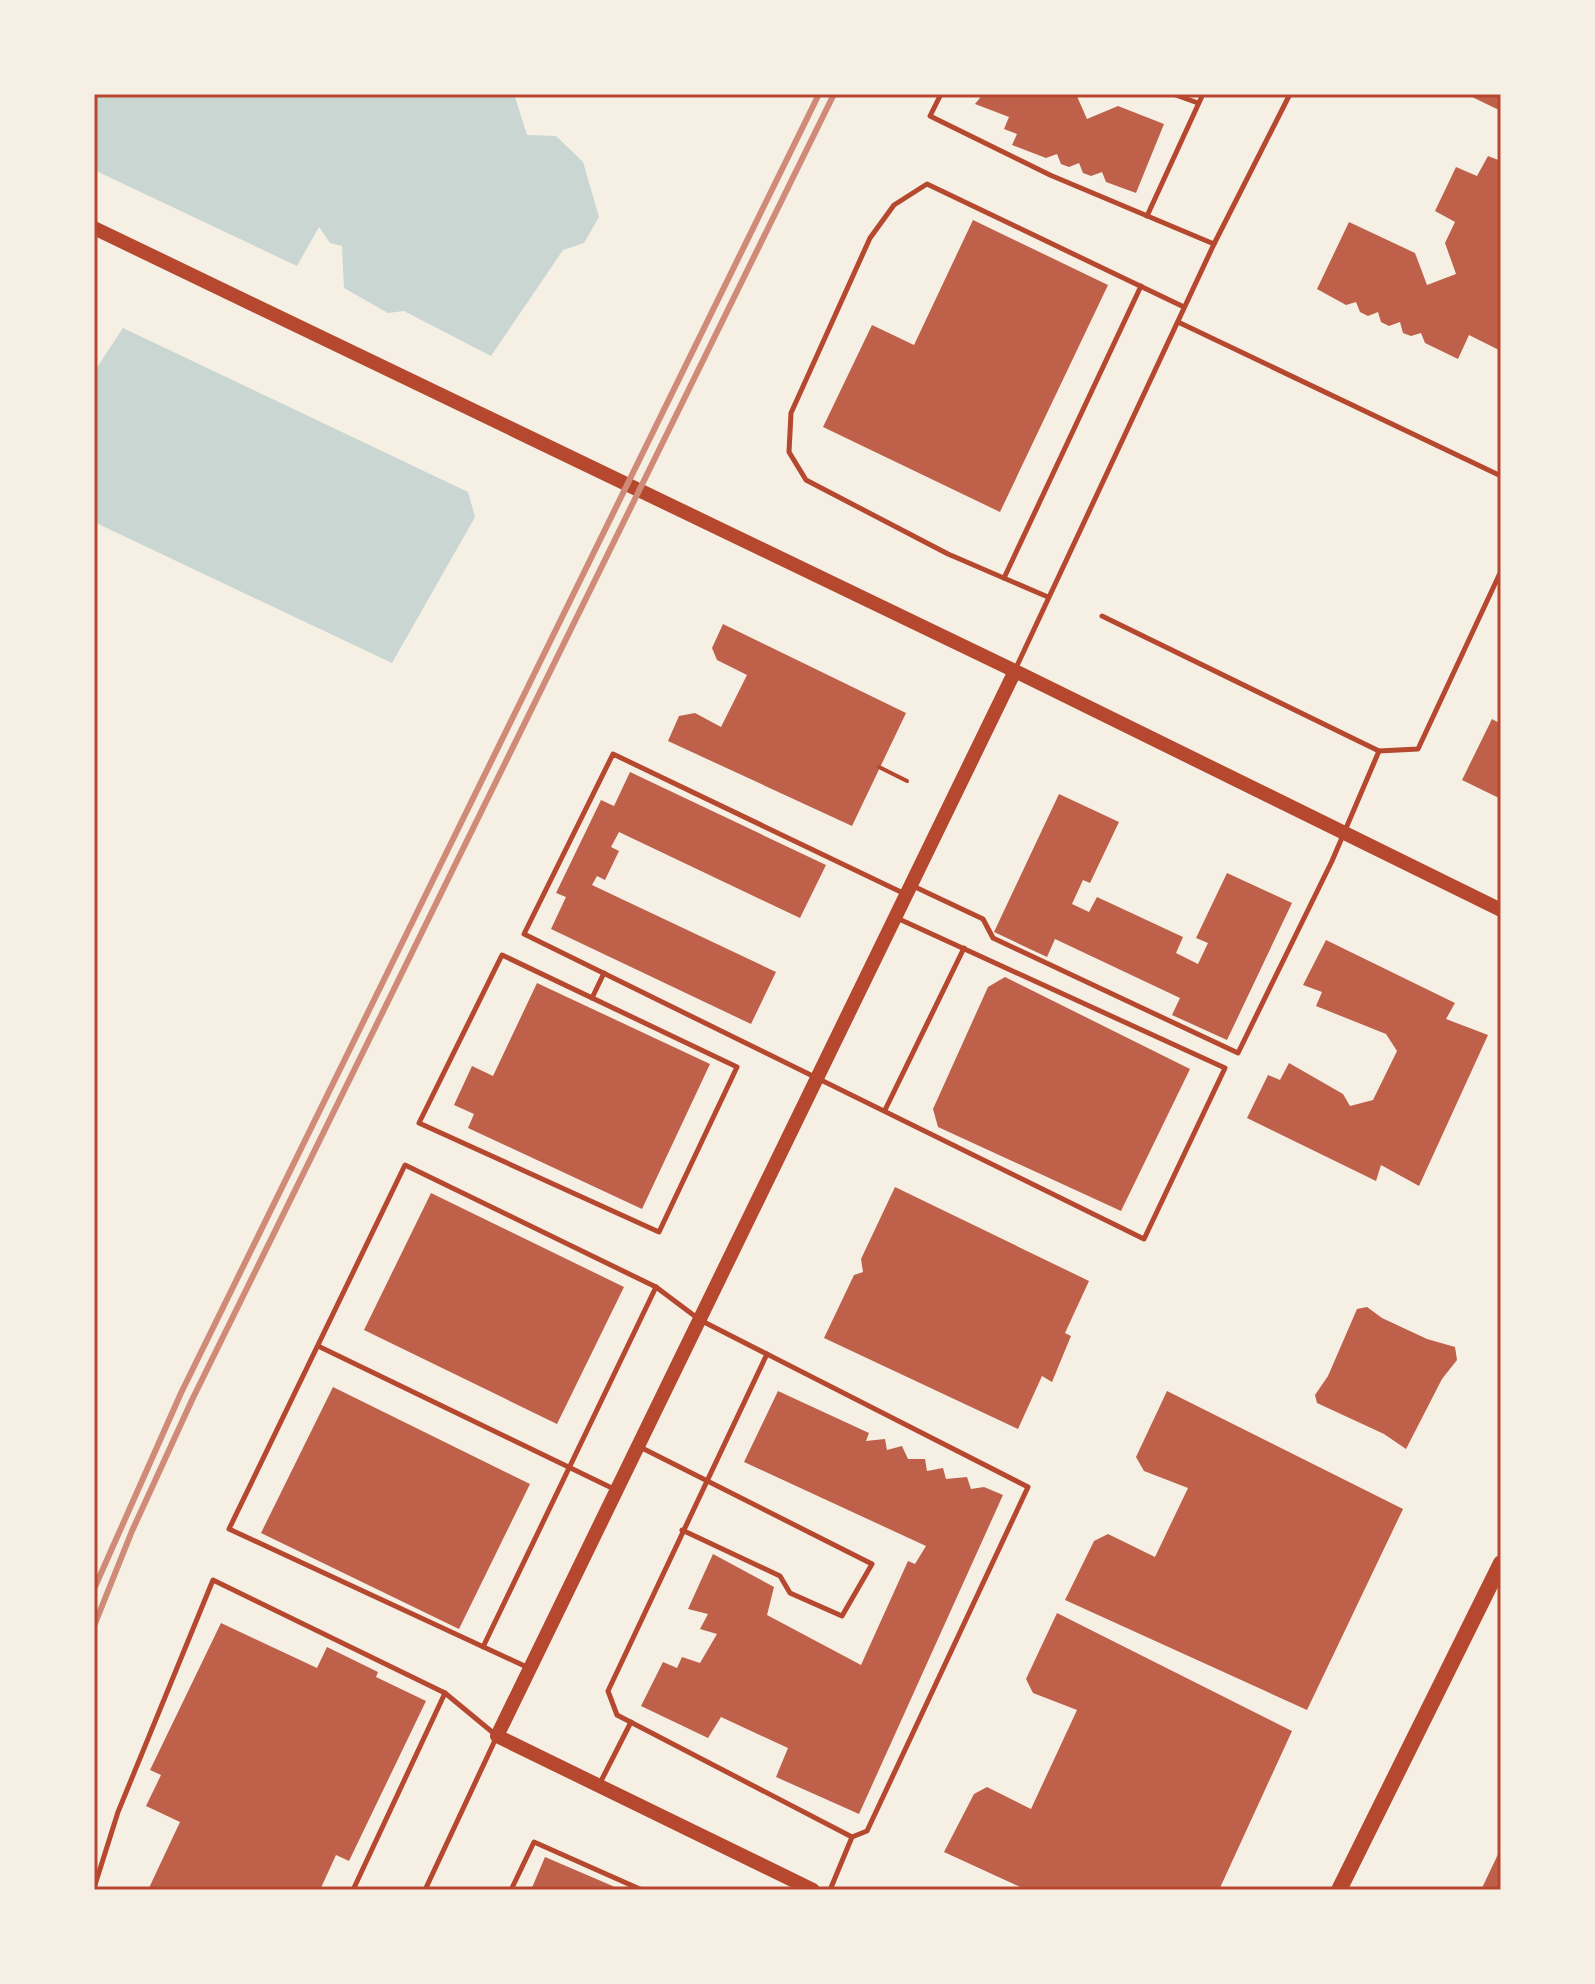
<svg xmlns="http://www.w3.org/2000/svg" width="1595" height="1984" font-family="'PT Sans',sans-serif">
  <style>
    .water { fill: #c9d6d2 }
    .building { fill: #bf614a }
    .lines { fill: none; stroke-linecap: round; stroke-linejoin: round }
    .path { stroke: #b5482f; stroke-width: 4 }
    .service { stroke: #b5482f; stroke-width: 5 }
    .tertiary { stroke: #b5482f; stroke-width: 14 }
    .secondary { stroke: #b5482f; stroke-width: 14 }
    .primary { stroke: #b5482f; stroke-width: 16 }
    .rail { stroke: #cf8b77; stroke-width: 6 }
    .neatline { fill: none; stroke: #b5482f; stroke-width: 3 }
  </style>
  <rect width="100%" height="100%" fill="#f6efe4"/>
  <!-- water -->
  <g class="water">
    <path d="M94,94H514L527,135L556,136L583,162L599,217L584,243L563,250L491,356L404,311L388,313L344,288L342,246L330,243L319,227L297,266L94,170Z"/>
    <path d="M123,328L468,492L475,517L392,663L94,522V372Z"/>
  </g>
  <!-- building -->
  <g class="building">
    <path d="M983,94H1076L1087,119L1118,106L1164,124L1136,193L1106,182L1102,172L1091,176L1083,173L1079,163L1069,167L1061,164L1057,154L1046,158L1012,145L1017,134L1004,129L1009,117L975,104Z"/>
    <path d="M1466,94H1501V111Z"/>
    <path d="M1488,156L1501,161V351L1469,335L1458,359L1425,343L1421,333L1411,336L1403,333L1400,322L1389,326L1381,322L1378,312L1368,316L1360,312L1356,302L1346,305L1317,289L1349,222L1415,253L1427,285L1456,274L1445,243L1455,222L1435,211L1456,167L1477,176Z"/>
    <path d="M973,220L1108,285L1000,512L823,427L872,325L914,345Z"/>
    <path d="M723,624L906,713L852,826L668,741L679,716L695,713L721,727L747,675L717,660L712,648Z"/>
    <path d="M1492,719L1501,724V799L1462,780Z"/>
    <path d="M630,772L826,865L800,918L619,832L611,847L619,851L605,880L597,876L592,885L776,972L751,1024L551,929L566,897L556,893L601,800L614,806Z"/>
    <path d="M1059,794L1119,822L1090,883L1083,880L1072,904L1089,912L1097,897L1183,937L1176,953L1198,964L1208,943L1196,938L1227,873L1292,903L1227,1040L1172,1015L1180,998L1055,939L1047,957L994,932Z"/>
    <path d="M1326,940L1455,1003L1446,1019L1488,1035L1419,1186L1381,1165L1376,1181L1247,1118L1268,1075L1280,1080L1289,1063L1343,1094L1350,1106L1373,1100L1397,1051L1386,1034L1316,1006L1322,992L1303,985Z"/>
    <path d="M1005,977L1190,1069L1121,1211L938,1127L933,1109L988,987Z"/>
    <path d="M537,983L710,1064L642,1209L468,1128L474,1114L454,1105L472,1066L493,1076Z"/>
    <path d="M895,1187L1089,1281L1065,1333L1071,1336L1052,1382L1042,1376L1018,1429L824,1338L854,1275L863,1272L861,1259Z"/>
    <path d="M431,1193L624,1287L557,1424L364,1330Z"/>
    <path d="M1367,1307L1382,1318L1427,1339L1455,1347L1457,1360L1442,1379L1406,1449L1384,1434L1317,1403L1315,1395L1328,1376L1357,1309Z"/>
    <path d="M333,1387L530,1484L459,1629L261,1533Z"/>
    <path d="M778,1391L869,1433L866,1441L885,1439L887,1450L902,1446L908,1459H925L927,1471L943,1468L946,1479L967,1477L971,1489L984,1487L1003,1495L859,1814L776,1777L788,1748L721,1717L708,1738L641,1706L663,1662L677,1668L682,1657L700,1663L717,1634L700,1629L708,1614L688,1609L713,1554L774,1587L767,1615L861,1665L908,1561L915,1564L926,1546L744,1462Z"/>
    <path d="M1167,1391L1403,1509L1307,1710L1065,1600L1094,1541L1108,1534L1155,1557L1188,1488L1144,1471L1136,1457Z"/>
    <path d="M1057,1613L1292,1731L1219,1890H1027L944,1852L974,1794L987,1787L1031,1809L1077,1710L1033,1693L1026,1679Z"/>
    <path d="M221,1623L317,1668L327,1647L378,1672L376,1677L426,1701L349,1861L336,1855L320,1890H148L180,1822L146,1806L161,1775L150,1770Z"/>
    <path d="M1501,1848V1890H1481Z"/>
    <path d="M545,1857L622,1890H531Z"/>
  </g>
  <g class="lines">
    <!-- path -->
    <path class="path" d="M879,767L907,781"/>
    <!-- service -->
    <g class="service">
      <path d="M941,94L930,116L1050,175L1214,244"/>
      <path d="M1173,94L1198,103"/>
      <path d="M1147,216L1203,94"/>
      <path d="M1178,322L1501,476"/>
      <path d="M1004,578L1141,286"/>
      <path d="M1048,597L948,554L806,480L789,452L791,413L870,238L894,205L927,184L1184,307"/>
      <path d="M1015,670L1214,244L1290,94"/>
      <path d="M1379,751L1418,749L1501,571"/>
      <path d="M913,886L983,919L993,938L1238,1053L1332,861L1379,751L1102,616"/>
      <path d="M899,919L1225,1068L1144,1239L524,934L613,754L903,893"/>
      <path d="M502,955L737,1067L659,1232L419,1123Z"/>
      <path d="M592,998L604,973"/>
      <path d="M885,1110L964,948"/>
      <path d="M656,1287L700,1320L1028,1487L867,1831L852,1837"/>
      <path d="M318,1346L616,1490"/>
      <path d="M767,1354L608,1691L617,1715L852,1837L830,1890"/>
      <path d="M640,1447L872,1564L842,1616L790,1593L780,1576L682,1530"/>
      <path d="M483,1647L656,1287L405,1165L229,1529L529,1668"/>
      <path d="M599,1785L631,1722"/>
      <path d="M94,1888L118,1812L213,1580L445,1693L353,1890"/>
      <path d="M425,1890L497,1736L445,1693"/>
      <path d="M511,1890L534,1842L642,1890"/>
    </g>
    <!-- tertiary -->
    <path class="tertiary" d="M813,1890L497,1736L1015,671"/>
    <!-- secondary -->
    <path class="secondary" d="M94,228L1015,671L1501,910"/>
    <!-- primary -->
    <path class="primary" d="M1339,1890L1501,1563"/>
    <!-- rail -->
    <g class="rail">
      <path d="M94,1589L181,1393L819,94"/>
      <path d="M94,1626L132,1531L192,1400L834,94"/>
    </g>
  </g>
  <!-- border -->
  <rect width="1595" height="1984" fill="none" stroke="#f6efe4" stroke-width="192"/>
  <rect x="96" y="96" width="1403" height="1792" class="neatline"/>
</svg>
